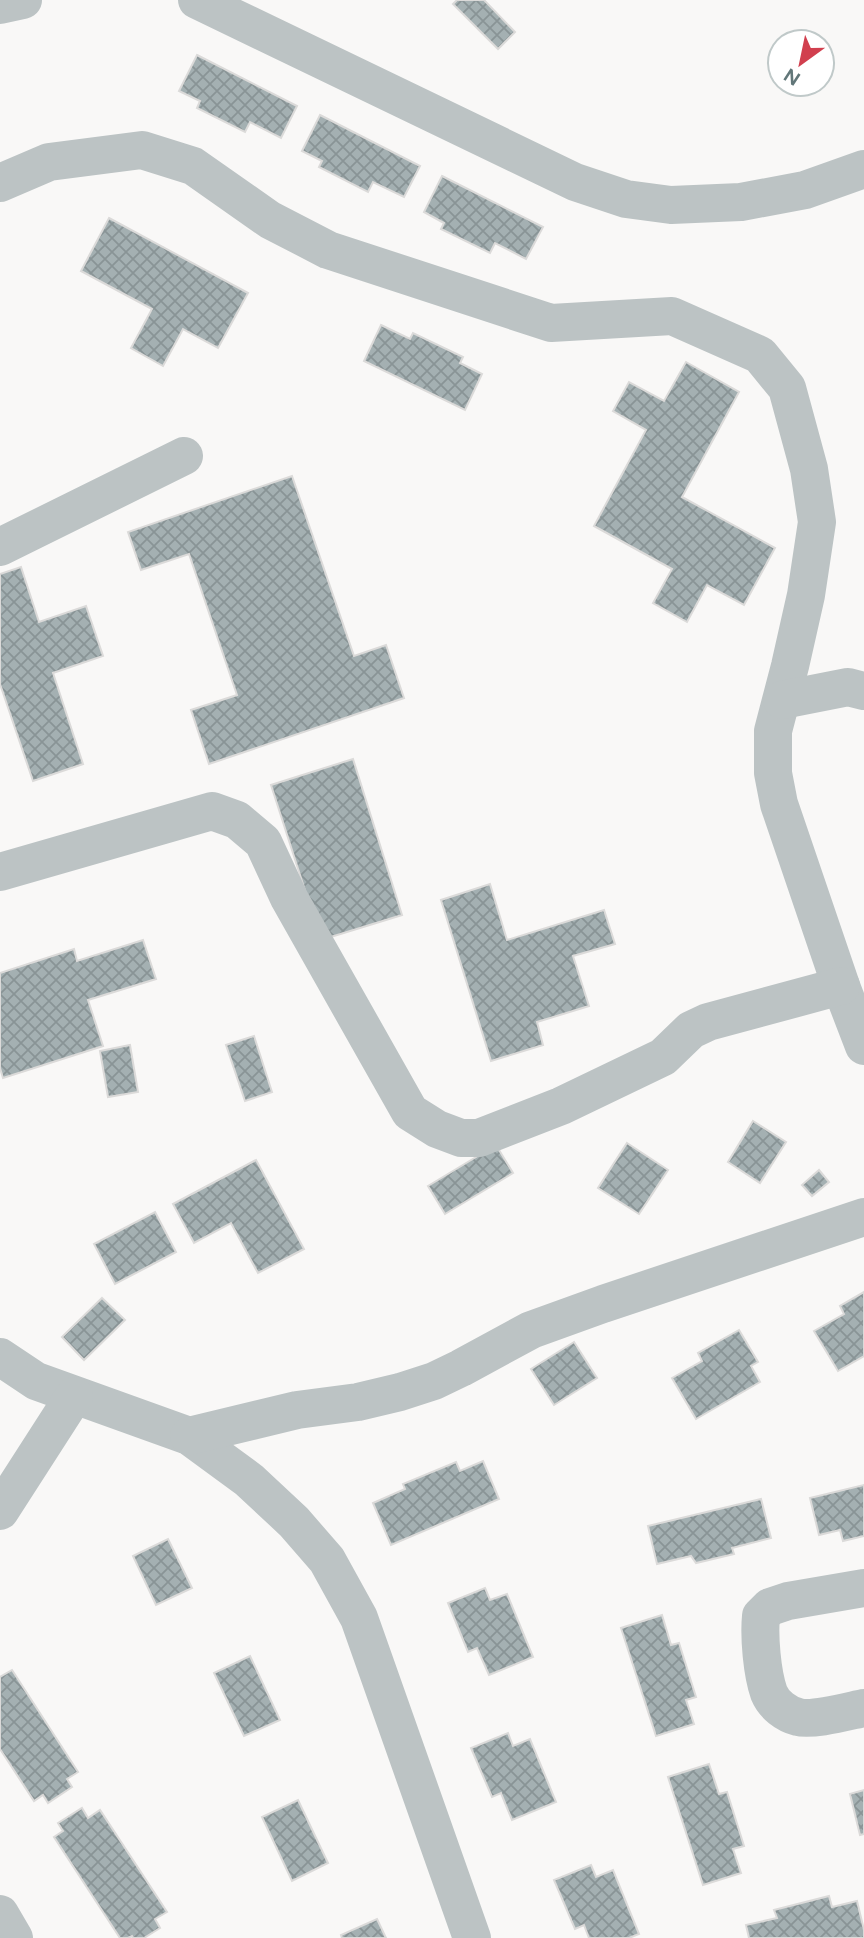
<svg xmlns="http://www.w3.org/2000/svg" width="864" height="1938" font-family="Figtree,sans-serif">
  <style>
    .building { fill: url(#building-cross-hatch); stroke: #dbdad9; stroke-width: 2 }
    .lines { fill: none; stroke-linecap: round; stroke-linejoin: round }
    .minor { stroke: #bcc3c4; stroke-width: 38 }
  </style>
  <defs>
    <pattern id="building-cross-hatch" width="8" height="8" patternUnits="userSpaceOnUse" patternTransform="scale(1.75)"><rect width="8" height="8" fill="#a4b0b2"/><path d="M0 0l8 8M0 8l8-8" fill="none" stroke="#899496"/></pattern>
  </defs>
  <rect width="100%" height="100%" fill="#f9f8f7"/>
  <!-- building -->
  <g class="building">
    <path d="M457,0H484L515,32L498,49L453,4Z"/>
    <path d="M197,55L297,106L281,138L250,122L245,132L197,108L200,101L179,91Z"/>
    <path d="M320,115L420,166L404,197L373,182L368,192L319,167L322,161L302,151Z"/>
    <path d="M442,176L543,227L526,259L495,243L490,253L441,229L444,223L424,212Z"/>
    <path d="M109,218L248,293L218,348L183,329L163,366L131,348L152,309L81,271Z"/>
    <path d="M381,325L410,339L413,333L463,357L460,363L482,374L465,410L364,361Z"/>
    <path d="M686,362L739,392L682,497L775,548L744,605L707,585L687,622L653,603L672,569L594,526L646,430L613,411L629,382L664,401Z"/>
    <path d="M292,476L354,656L386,645L404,698L209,764L191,710L237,695L189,554L141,570L128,532Z"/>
    <path d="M21,567L39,622L86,606L103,656L53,673L83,764L33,781L0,684V574Z"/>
    <path d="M353,759L402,915L321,940L271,785Z"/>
    <path d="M490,884L507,940L604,910L615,944L573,956L589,1006L537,1022L543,1045L491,1061L441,900Z"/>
    <path d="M143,940L156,979L88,1000L103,1046L3,1078L0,1068V973L74,949L77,961Z"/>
    <path d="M254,1036L272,1092L245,1101L226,1045Z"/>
    <path d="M130,1045L138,1092L108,1097L100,1051Z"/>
    <path d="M753,1121L786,1142L760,1183L728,1162Z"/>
    <path d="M627,1143L668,1170L639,1214L598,1188Z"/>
    <path d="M496,1145L513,1173L445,1214L428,1186Z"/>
    <path d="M256,1160L304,1249L258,1273L231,1223L194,1243L173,1204Z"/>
    <path d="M819,1170L829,1182L812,1196L802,1185Z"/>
    <path d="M155,1212L176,1252L115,1284L94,1244Z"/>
    <path d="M864,1292V1356L838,1371L814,1331L844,1314L840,1306Z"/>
    <path d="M102,1298L125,1320L84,1360L62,1337Z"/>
    <path d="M739,1330L758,1362L751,1366L760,1382L696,1419L672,1378L702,1361L698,1353Z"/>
    <path d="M574,1342L597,1378L554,1405L531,1369Z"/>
    <path d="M483,1461L499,1499L391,1545L373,1503L405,1489L403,1484L456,1462L460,1471Z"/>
    <path d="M864,1485V1536L843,1541L840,1530L819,1535L810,1498Z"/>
    <path d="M761,1499L771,1538L732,1548L734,1554L696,1563L691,1556L657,1564L648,1526Z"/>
    <path d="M168,1539L192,1588L156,1605L133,1556Z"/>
    <path d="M485,1588L490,1600L507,1594L533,1657L489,1675L477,1648L468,1652L448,1603Z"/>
    <path d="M662,1615L671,1645L679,1643L696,1697L686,1700L694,1724L656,1736L621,1628Z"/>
    <path d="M250,1656L280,1720L244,1736L214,1673Z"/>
    <path d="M12,1670L78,1772L67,1779L72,1787L48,1803L43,1795L34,1801L0,1749V1677Z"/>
    <path d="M508,1733L513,1746L530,1739L556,1802L512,1820L501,1793L492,1797L471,1748Z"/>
    <path d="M709,1764L719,1794L727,1792L744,1846L733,1849L741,1873L703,1885L668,1777Z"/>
    <path d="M864,1790V1834L860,1835L850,1794Z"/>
    <path d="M298,1800L328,1863L292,1881L262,1817Z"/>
    <path d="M82,1808L88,1818L100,1810L167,1912L155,1919L160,1928L144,1938H133L132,1936L128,1938H120L54,1837L63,1831L58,1823Z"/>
    <path d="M591,1865L596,1877L613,1870L639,1934L629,1938H589L584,1925L575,1929L554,1880Z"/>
    <path d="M829,1896L832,1907L857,1901L864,1930V1938H749L746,1925L777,1918L774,1910Z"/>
    <path d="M377,1919L386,1938H342L341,1935Z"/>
  </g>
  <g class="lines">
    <!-- minor -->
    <g class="minor">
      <path d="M197,0L575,182L626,199L671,205L741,202L805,190L864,169"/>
      <path d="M0,5L23,0"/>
      <path d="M0,183L49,162L142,150L193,166L270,220L328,250L551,323L672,316L760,355L787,388L809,469L817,522L806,595L790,666L773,731V773L779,804L841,986L864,1046"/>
      <path d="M0,547L184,456"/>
      <path d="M782,700L848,687L864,691"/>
      <path d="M0,872L212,811L237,820L263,842L289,898L410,1112L437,1129L461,1138H479L561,1106L663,1057L691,1030L708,1022L841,986"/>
      <path d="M0,1357L36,1381L189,1436L249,1480L294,1522L327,1560L359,1618L472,1938"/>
      <path d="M189,1436L297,1410L358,1402L400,1392L434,1381L461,1368L531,1330L603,1304L864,1217"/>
      <path d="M0,1511L74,1396"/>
      <path d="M864,1588L788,1601L770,1607L761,1616C759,1637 762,1673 769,1693C774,1705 786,1714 798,1717C812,1721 849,1711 864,1708"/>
      <path d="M0,1914L14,1938"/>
    </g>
  </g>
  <!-- north arrow -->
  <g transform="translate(801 63) rotate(213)"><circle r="33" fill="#ffffff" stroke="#c0c9c9" stroke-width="2"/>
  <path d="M0-5L12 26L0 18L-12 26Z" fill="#d13f4e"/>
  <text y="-10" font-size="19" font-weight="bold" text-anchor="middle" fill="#627779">N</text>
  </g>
</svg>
